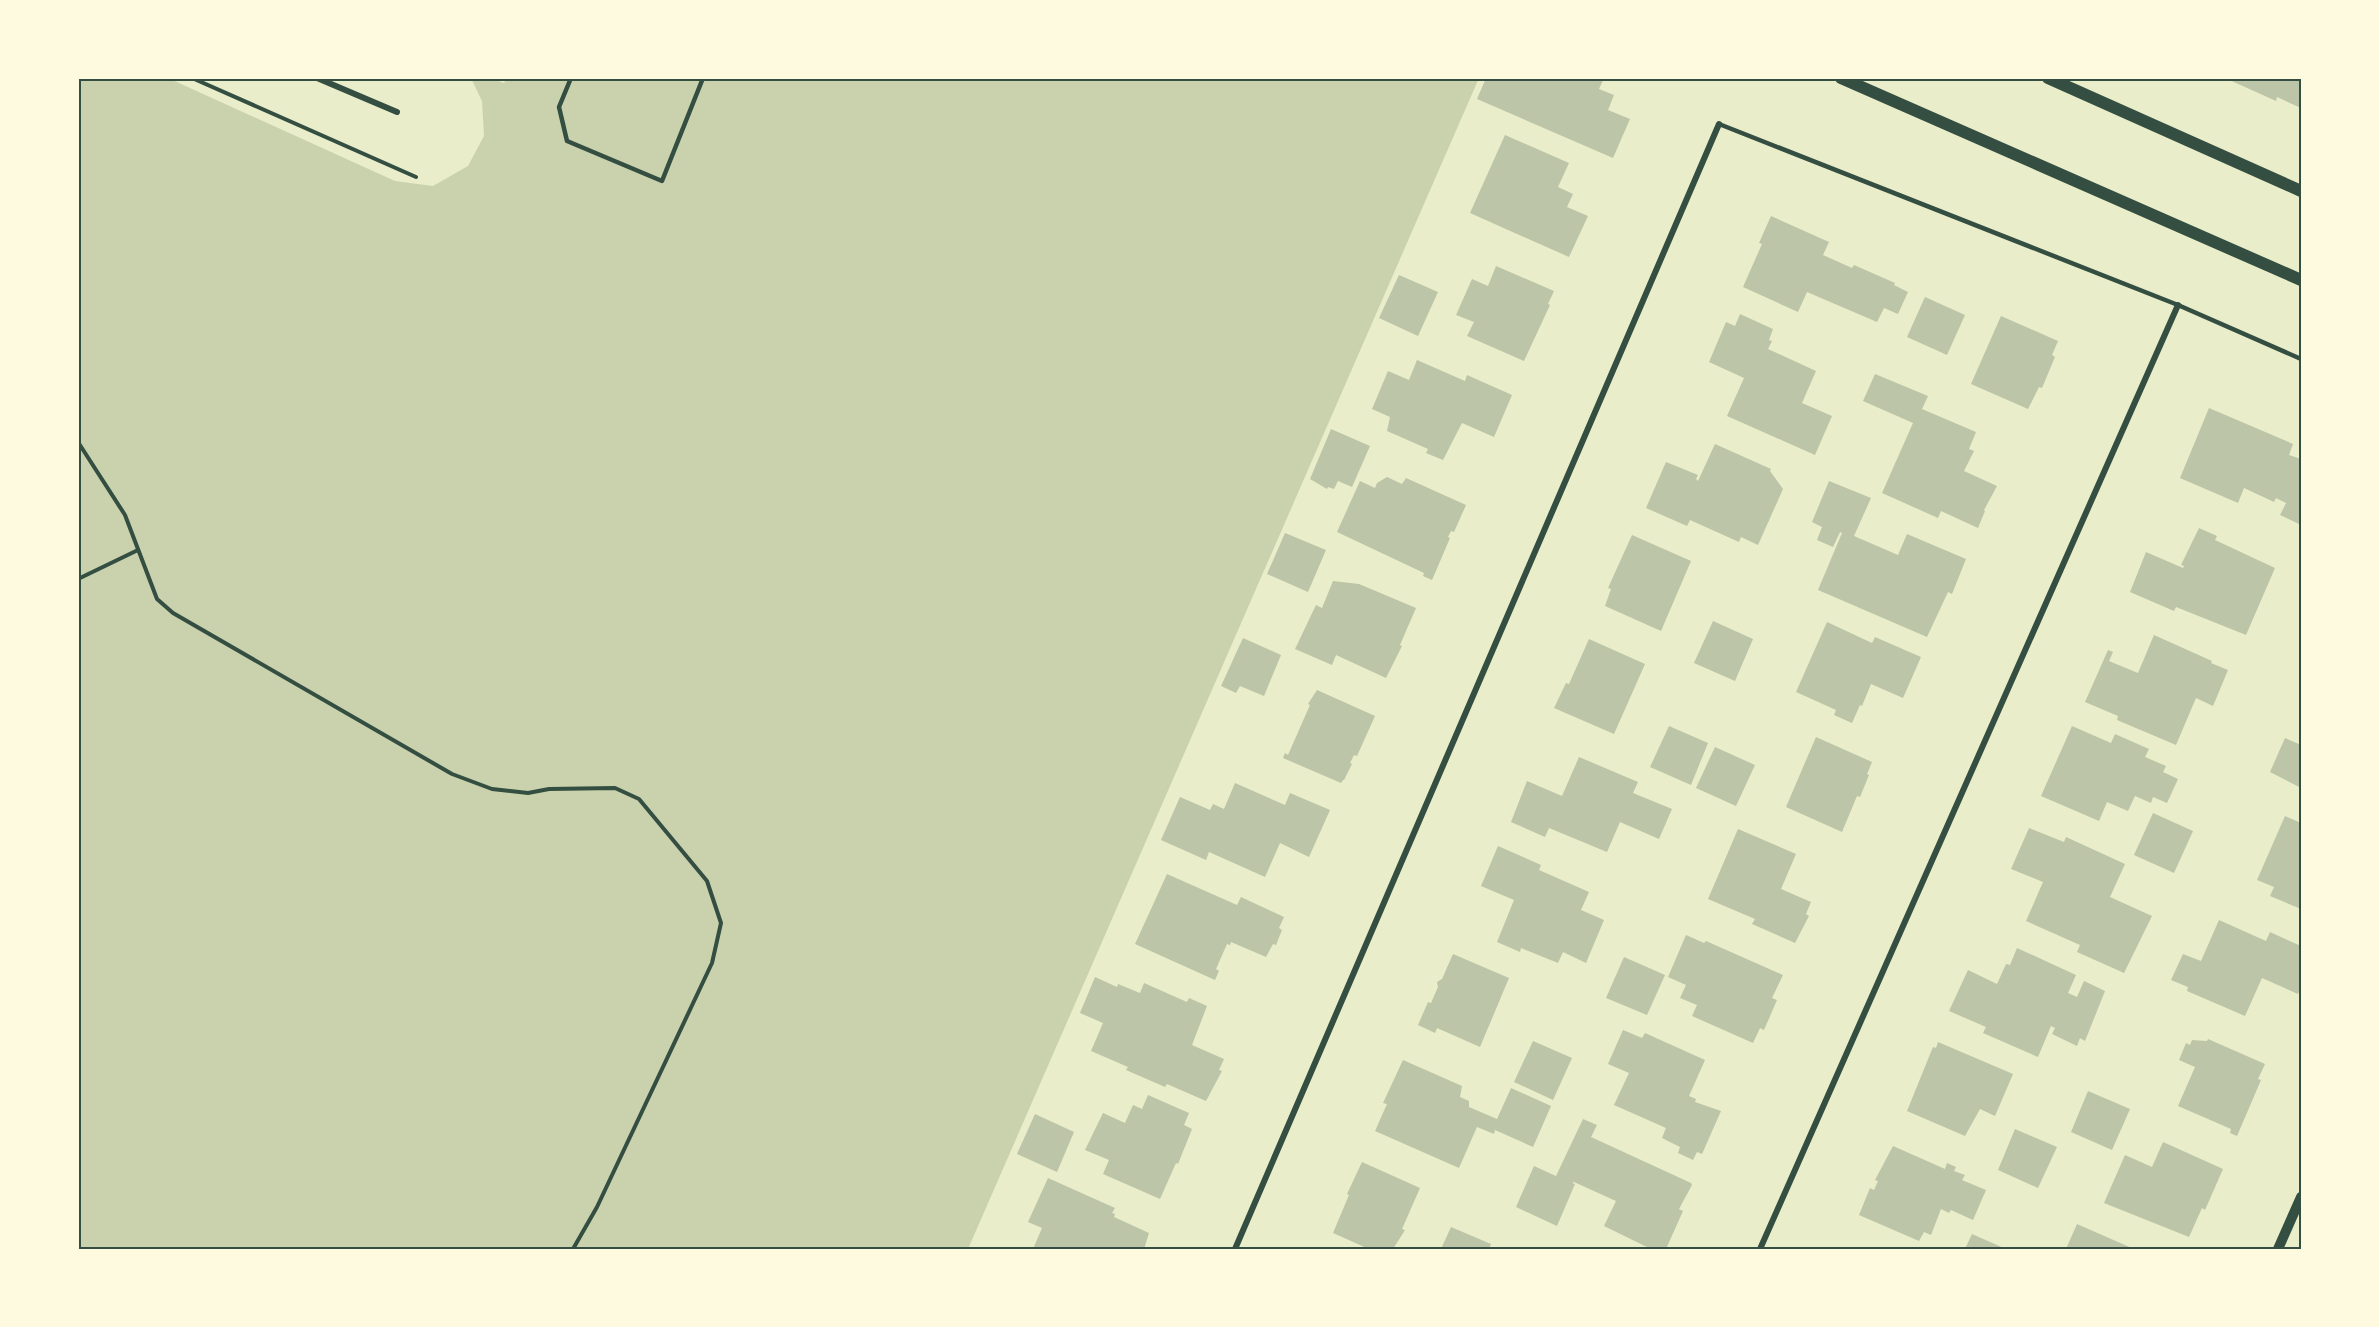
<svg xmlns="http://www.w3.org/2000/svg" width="2379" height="1327" font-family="Manrope,sans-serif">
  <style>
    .green { fill: #cad2ad }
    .building { fill: #bcc5a7 }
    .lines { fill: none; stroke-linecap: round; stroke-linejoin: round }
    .path { stroke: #344e41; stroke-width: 4 }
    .service { stroke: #344e41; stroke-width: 4.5 }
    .minor { stroke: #344e41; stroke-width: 6 }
    .tertiary { stroke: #344e41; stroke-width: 10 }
    .secondary { stroke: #344e41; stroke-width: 12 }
    .neatline { fill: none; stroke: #344e41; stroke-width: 2 }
  </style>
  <rect width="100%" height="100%" fill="#e9edc9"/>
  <!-- green -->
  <path class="green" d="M78,78H168L395,181L433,186L468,166L484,136L482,101L471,78H490L504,83L507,78H1479L968,1249H78Z"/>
  <!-- building -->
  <g class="building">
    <path d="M1486,78H1604L1599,89L1614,95L1608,110L1630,119L1613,158L1477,99Z"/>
    <path d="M2225,78H2301V108L2277,97L2276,101Z"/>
    <path d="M1505,135L1569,163L1558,187L1573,194L1567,207L1588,216L1569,257L1470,213Z"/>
    <path d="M1771,216L1829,242L1823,255L1852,268L1854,265L1895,283L1894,285L1908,292L1898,314L1884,308L1877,322L1807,292L1798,312L1743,287L1762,244L1759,243Z"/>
    <path d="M1496,266L1554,291L1548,304L1550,305L1524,361L1467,336L1474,322L1456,315L1472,279L1488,286Z"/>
    <path d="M1399,275L1438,292L1418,336L1379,318Z"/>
    <path d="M1925,297L1965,315L1947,355L1907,337Z"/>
    <path d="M1740,314L1773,329L1769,340L1772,341L1768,349L1816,371L1802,403L1832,416L1815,455L1727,416L1744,378L1709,362L1726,322L1735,326Z"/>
    <path d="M2001,316L2058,341L2052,355L2055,357L2042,388L2039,387L2028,409L1971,384Z"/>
    <path d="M1417,360L1465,381L1467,375L1512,395L1494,437L1462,423L1443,460L1426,453L1428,449L1387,431L1390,417L1372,409L1388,371L1409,380Z"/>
    <path d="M1875,374L1928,396L1922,409L1976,432L1969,449L1974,451L1964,471L1997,486L1984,510L1985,511L1978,528L1941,511L1938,518L1882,493L1913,423L1863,401Z"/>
    <path d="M2209,408L2293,444L2289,455L2301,459L2299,524L2280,515L2286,503L2276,498L2274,502L2244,488L2238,503L2180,478Z"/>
    <path d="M1331,429L1370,446L1352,487L1338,481L1334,489L1328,487L1327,489L1310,479Z"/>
    <path d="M1715,444L1771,469L1770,471L1783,489L1758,545L1741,537L1739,542L1690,520L1687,526L1646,508L1666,462L1698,475L1696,479L1698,481Z"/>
    <path d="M1387,477L1402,484L1406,478L1466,505L1454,532L1451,531L1448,537L1450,538L1432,580L1423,576L1424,573L1337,532L1360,481L1375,488L1377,483Z"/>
    <path d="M1829,481L1871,498L1854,536L1898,555L1907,534L1966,559L1952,594L1948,592L1927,637L1818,590L1842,533L1840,532L1833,547L1817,540L1822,527L1812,522Z"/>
    <path d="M2199,528L2217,536L2215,540L2275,568L2246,635L2176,607L2174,611L2130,592L2146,552L2183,568L2184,566L2181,565Z"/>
    <path d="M1285,533L1326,550L1308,592L1267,574Z"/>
    <path d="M1632,535L1691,561L1661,631L1605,606L1611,589L1608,588Z"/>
    <path d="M1333,581L1359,584L1416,608L1400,645L1402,646L1386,678L1336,655L1332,665L1295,649L1316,605L1322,608Z"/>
    <path d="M1713,621L1753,639L1735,681L1694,663Z"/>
    <path d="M1827,622L1872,643L1875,637L1921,657L1903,698L1871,684L1862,706L1860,705L1852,723L1834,715L1836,710L1796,692Z"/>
    <path d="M2154,635L2212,661L2211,663L2228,670L2213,706L2196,698L2176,745L2117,720L2118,716L2085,702L2108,650L2113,652L2109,661L2138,673Z"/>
    <path d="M1243,638L1281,655L1264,696L1240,686L1236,693L1221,686Z"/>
    <path d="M1589,639L1645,664L1614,734L1554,708L1566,683L1569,684Z"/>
    <path d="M1317,690L1375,716L1357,756L1354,755L1350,763L1352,764L1344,780H1343L1341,783L1283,758L1285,753L1288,755L1310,705L1308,704Z"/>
    <path d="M1669,726L1708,743L1691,785L1650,767Z"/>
    <path d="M2072,726L2111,743L2115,734L2149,749L2145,757L2166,766L2163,772L2178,779L2167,803L2153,797L2151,803L2135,796L2128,811L2107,802L2099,821L2041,796Z"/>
    <path d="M1816,737L1872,762L1867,774L1869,775L1860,797L1857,796L1842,832L1786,807Z"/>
    <path d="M2285,738L2301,745V788L2270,772Z"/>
    <path d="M1715,747L1755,765L1736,806L1696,788Z"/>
    <path d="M1579,757L1638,782L1633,793L1672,809L1659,839L1620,822L1607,852L1549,828L1545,837L1511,822L1527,781L1562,796Z"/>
    <path d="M1235,783L1285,805L1290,793L1330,810L1309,857L1280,843L1265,877L1209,852L1206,860L1161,840L1180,797L1210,810L1213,804L1224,809Z"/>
    <path d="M2153,813L2193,831L2174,873L2134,855Z"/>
    <path d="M2285,816L2301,823V909L2270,896L2274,887L2257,880Z"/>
    <path d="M2029,828L2064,842L2066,837L2125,864L2110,897L2152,916L2124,973L2077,952L2080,945L2026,921L2043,882L2011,869Z"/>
    <path d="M1738,829L1796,854L1781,889L1811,902L1806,914L1809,916L1795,943L1752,924L1755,919L1708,899Z"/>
    <path d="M1498,846L1541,865L1539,870L1589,892L1581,910L1604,920L1586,963L1563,952L1558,963L1521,948L1520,952L1497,942L1514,900L1481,886Z"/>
    <path d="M1167,874L1237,905L1241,897L1284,917L1279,928L1282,930L1276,945L1273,944L1266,957L1231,942L1230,945L1227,944L1216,969L1219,971L1215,980L1135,944Z"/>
    <path d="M2219,920L2266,941L2270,932L2301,946V986L2298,994L2262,978L2245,1016L2187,991L2188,987L2171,980L2183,954L2201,961Z"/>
    <path d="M1686,935L1704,943L1706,941L1783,975L1772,998L1777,1000L1764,1030L1760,1028L1753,1043L1692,1016L1697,1005L1680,998L1686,985L1668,977Z"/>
    <path d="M2017,948L2076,975L2068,993L2077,997L2084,981L2105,991L2085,1041L2080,1038L2077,1046L2052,1034L2055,1028L2051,1026L2038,1057L1983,1033L1986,1027L1949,1011L1968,970L1997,984L2006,964L2010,965Z"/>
    <path d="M1453,954L1509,978L1480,1047L1437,1028L1435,1033L1418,1025L1428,1002L1431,1003L1438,987L1437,982L1442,979Z"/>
    <path d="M1624,957L1665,975L1647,1015L1606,998Z"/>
    <path d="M1095,977L1117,987L1118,984L1140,993L1144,983L1187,1002L1189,998L1207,1006L1192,1045L1224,1059L1219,1070L1222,1071L1206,1101L1167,1084L1165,1087L1126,1070L1128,1067L1091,1051L1103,1023L1080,1013Z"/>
    <path d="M1623,1030L1642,1038L1645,1033L1705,1060L1689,1096L1696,1099L1695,1102L1721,1111L1702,1154L1697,1152L1693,1160L1678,1153L1680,1147L1662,1138L1666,1128L1614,1105L1629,1073L1608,1064Z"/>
    <path d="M2208,1039L2265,1064L2258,1079L2261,1080L2237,1136L2230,1133L2231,1129L2178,1106L2195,1067L2179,1060L2186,1043L2190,1045L2192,1040L2207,1041Z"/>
    <path d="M1533,1041L1572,1058L1553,1100L1514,1082Z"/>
    <path d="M1938,1042L2013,1074L1995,1116L1980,1109L1965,1136L1907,1111L1933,1047L1936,1048Z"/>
    <path d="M1403,1060L1462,1086L1460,1097L1469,1101V1107L1497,1119L1511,1088L1551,1106L1533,1147L1495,1130L1494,1134L1477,1127L1459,1168L1375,1131L1387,1104L1383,1103Z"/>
    <path d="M2088,1091L2130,1109L2112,1150L2071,1132Z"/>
    <path d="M1148,1095L1189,1113L1184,1125L1192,1129L1178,1164L1176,1163L1160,1199L1103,1174L1109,1160L1085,1150L1103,1113L1125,1123L1133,1105L1142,1109Z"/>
    <path d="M1035,1114L1074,1132L1057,1172L1017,1154Z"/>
    <path d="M1583,1119L1597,1125L1591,1137L1691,1183L1692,1185L1679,1209L1683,1211L1666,1249H1651L1604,1226L1616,1201L1574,1182L1572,1183L1575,1184L1557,1226L1516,1207L1534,1166L1556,1176Z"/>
    <path d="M2015,1129L2057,1147L2038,1188L1998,1170Z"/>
    <path d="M2163,1142L2223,1169L2205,1210L2202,1208L2189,1237L2104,1203L2125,1155L2152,1167Z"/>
    <path d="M1893,1146L1945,1169L1947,1163L1956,1167L1954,1171L1965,1175L1962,1180L1986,1190L1973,1220L1951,1210L1949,1213L1941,1209L1931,1235L1924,1232L1919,1241L1859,1215L1870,1188L1874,1190L1878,1181L1875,1180Z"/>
    <path d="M1362,1162L1420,1188L1402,1229L1405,1230L1393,1249H1369L1333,1233L1349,1195L1347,1194Z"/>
    <path d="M1048,1178L1115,1208L1112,1213L1115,1214L1114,1217L1149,1233L1144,1249H1033L1042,1228L1028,1222Z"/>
    <path d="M2077,1224L2134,1249H2066Z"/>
    <path d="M1451,1227L1491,1244L1489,1249H1441Z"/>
    <path d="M1972,1234L2006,1249H1965Z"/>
  </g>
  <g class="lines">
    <!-- path -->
    <g class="path">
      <path d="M192,78L416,177"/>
      <path d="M78,442L125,515L157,599L173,613L452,774L492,789L528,793L549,789L615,788L639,799L707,881L721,923L712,963L597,1207L573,1249"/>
      <path d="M78,579L138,550"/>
    </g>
    <!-- service -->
    <g class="service">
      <path d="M571,78L559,107L567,141L662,181L703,78"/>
      <path d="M1719,124L2178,305L2301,359"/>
    </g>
    <!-- minor -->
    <g class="minor">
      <path d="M317,78L397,112"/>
      <path d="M1235,1249L1719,124"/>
      <path d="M1760,1249L2178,305"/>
    </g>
    <!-- tertiary -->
    <path class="tertiary" d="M2278,1249L2301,1197"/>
    <!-- secondary -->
    <g class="secondary">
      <path d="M1841,78L2301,280"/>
      <path d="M2048,78L2301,191"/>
    </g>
  </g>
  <!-- border -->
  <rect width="2379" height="1327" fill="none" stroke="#fefae0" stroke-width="159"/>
  <rect x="80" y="80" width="2220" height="1168" class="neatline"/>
</svg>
